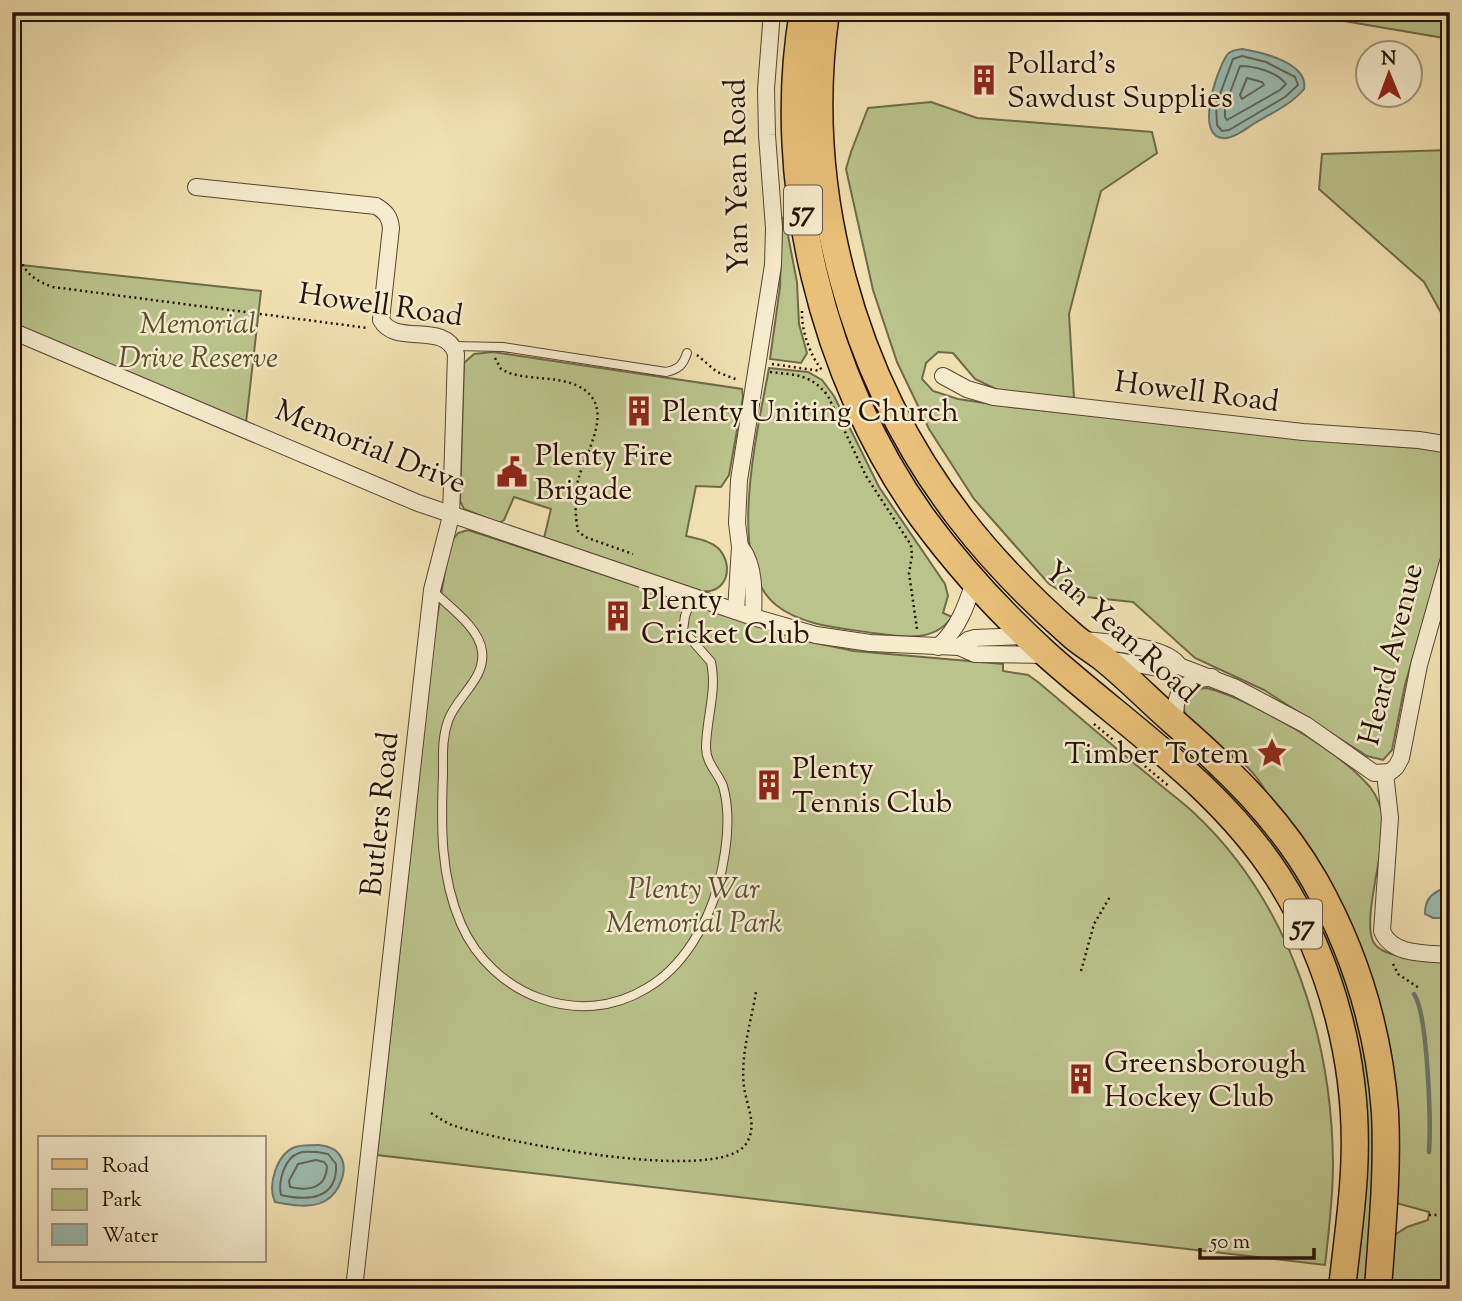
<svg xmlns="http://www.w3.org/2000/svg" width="1462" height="1301" font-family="'Sorts Mill Goudy',serif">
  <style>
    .green { fill: #bac38c; stroke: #6f6a48; stroke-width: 2 }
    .water { fill: #9bbcb1; stroke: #6b786c; stroke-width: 2 }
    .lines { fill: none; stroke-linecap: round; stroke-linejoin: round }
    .shore { stroke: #60665a; stroke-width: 2 }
    .stream { stroke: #6b786c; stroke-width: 4.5 }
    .lane-casing { stroke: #574530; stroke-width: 10 }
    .street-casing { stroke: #574530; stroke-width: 18 }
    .primary-casing { stroke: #241104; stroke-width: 29 }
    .path { stroke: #241104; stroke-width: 2.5; stroke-dasharray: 2 3.5; stroke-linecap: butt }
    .lane { stroke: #f6eccd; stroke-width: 8 }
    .street { stroke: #f6eccd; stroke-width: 16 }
    .primary { stroke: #e8c079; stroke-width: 26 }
    .labels { text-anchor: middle; stroke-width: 5; stroke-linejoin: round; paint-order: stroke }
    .shield { fill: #f6eccd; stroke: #635340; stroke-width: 2 }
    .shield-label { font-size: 28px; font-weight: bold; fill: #241104 }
    .poi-label { font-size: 30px; fill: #241104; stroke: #f6eccd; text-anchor: start }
    .street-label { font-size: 30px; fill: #241104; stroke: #f6eccd }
    .park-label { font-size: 30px; font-style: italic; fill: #584f34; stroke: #f6eccd }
  </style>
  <rect width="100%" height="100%" fill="#f1e1b2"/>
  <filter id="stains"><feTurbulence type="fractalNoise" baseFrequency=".00286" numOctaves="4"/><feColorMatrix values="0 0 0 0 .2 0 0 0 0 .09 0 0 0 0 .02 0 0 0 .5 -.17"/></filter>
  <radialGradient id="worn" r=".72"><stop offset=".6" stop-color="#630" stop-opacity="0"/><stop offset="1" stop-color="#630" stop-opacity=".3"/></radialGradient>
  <!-- green -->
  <g class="green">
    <path d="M1291,12H1450V39Z"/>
    <path d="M931,102L977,118L1152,132L1157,153L1101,191L1069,314L1074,398L1000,391L975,379L953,353L938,352L926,363L922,379L933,391L958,399L1012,407L1376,445L1434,449L1450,454V528L1405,685L1392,750L1383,760L1367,756L1264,690L1195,658L1133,602L1067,595L1049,584L974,499L929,429L897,362L873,290L846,169L851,152L868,108Z"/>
    <path d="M1450,150V329L1424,282L1319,189L1322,154Z"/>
    <path d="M782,217L786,225L797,282L799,324L807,353L801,363L770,359L780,287Z"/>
    <path d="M12,264L261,291L246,423L12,323Z"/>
    <path d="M493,352L742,389L743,397L729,475L721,487L696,486L686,536C697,539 709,540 718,548C735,565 727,595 701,591L544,538L551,509L514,497L504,520L499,523L464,509L460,501L464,363L474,354Z"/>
    <path d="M769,368L808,372L822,380L834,396L879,487L945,584L948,596L943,613L952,617C934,643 902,637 873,633C842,628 802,626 776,605C724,564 759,425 769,368Z"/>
    <path d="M468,530L806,641L854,651L1003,664V671L1028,675L1038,682C1076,714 1114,747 1152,778C1166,790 1180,800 1193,812C1289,901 1332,1036 1333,1164C1333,1198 1329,1231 1325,1265L377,1155L435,629L450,543L458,533Z"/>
    <path d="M1207,688C1254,701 1338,750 1370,787C1377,796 1383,810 1383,822C1385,850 1361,923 1374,943C1385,960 1430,959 1450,961V1289H1387L1390,1238L1407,1227L1428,1220L1429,1212L1396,1203L1391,1053L1382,1013L1371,976L1317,863L1282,811L1279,813C1268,795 1259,777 1243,763C1227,748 1157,718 1195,689Z"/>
    <path d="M1214,769L1264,824L1326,923L1364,1029L1374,1127L1368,1289H1353L1362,1070L1232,805L1209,774Z"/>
  </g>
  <!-- water -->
  <g class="water">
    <path d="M1242,49C1261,52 1309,63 1304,89C1292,104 1272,113 1255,123C1247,128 1236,137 1227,138C1192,142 1217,69 1227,55C1231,50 1236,50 1242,49Z"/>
    <path d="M1440,890L1450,892V911L1442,918H1433L1425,914C1425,902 1429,895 1440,890Z"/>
    <path d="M318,1145C325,1146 333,1147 338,1153C351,1168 339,1193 325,1201C311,1209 290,1205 275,1202C267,1185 277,1154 295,1147C302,1145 310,1145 318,1145Z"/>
  </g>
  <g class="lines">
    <!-- shore -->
    <g class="shore">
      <path d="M1242,56L1266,62L1295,77L1298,85L1285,97L1229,130L1222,131L1217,125L1216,105L1233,59Z"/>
      <path d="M1240,66C1255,66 1277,72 1286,84L1280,90L1227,120L1225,117V106Z"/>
      <path d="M1247,78L1262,82L1264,85L1242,99L1240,95Z"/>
      <path d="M317,1152L328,1154L336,1164C338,1200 307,1201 281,1195C278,1182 284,1158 299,1153C304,1151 311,1152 317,1152Z"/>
      <path d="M316,1160L324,1162L327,1166C326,1189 309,1191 290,1187L289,1181L298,1164Z"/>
    </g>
    <!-- stream -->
    <path class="stream" d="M1414,994C1428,1014 1431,1124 1429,1152"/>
    <!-- lane casing -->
    <g class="lane-casing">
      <g id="lane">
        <path d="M453,346L503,347L666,372C679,369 683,365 687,353"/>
        <path d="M432,590C448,606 479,627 482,651C486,679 456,697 448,721C442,738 443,755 443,773C441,825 440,876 461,924C492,995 579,1030 647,988C683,967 707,925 718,886C726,855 732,817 723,786C718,773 706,763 706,748C706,721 716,694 712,668L711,662L683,630L685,616L692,597"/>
      </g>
    </g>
    <!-- street casing -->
    <g class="street-casing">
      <g id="street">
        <path d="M196,187L376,206C386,212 390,217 391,228L381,320C396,347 445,320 456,354L451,516L432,590L354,1289"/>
        <path d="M12,331L418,503L753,617L816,635L870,643L959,647L975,654L1048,655"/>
        <path d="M943,376L967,389L994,397L1303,432L1419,440L1450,445"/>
        <path d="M742,549C755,566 754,596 753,617"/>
        <path d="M736,611L740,547L737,523L739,480L773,265L774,228L767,135L766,89L772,12"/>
        <path d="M1083,640C1104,642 1170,646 1179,666"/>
        <path d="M938,647C958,629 966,607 974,582"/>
        <path d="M959,647L968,640L975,638L1027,636"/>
        <path d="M1108,659L1163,669L1179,666L1236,688L1306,725L1374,773L1390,772L1396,767L1401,758L1419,665L1450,555"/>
        <path d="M1176,724C1173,694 1180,681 1212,677"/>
        <path d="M1385,773L1390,818L1382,931C1392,956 1427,953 1450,955"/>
      </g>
    </g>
    <!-- primary casing -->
    <g class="primary-casing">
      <g id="primary">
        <path d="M803,12C774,180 823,379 922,517C958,566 1000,612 1045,653C1125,725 1219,785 1278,877C1333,963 1360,1069 1354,1172C1352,1211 1346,1250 1342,1289"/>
        <path d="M826,12C800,190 852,378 961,519C994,562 1033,601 1073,636C1082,644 1093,650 1103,658C1128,678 1150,701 1174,722C1228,769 1279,818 1315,881C1355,952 1379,1031 1385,1112C1388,1171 1382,1230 1378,1289"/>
      </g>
    </g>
    <!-- path -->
    <g class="path">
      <path d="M12,239C22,265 24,277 53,287L368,328"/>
      <path d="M12,266L23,267"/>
      <path d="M802,311C801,329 810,356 822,370"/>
      <path d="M697,355L717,372L738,380"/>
      <path d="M495,358L501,369L509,373C531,380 557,376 578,386C617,405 587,449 579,477C574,492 575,516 578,531L585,537L633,554"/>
      <path d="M772,364L821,371"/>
      <path d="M770,372C796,375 811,374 828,396L866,476L911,545L912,556L909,573L917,629"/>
      <path d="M1094,724L1170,787"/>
      <path d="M1393,964L1398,974L1419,988"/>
      <path d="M1081,971L1094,924L1111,895"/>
      <path d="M431,1113C439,1118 446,1123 455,1126C499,1141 719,1185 746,1144C758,1126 747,1107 744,1087C740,1057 751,1022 756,992"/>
      <path d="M1429,1215H1450"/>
    </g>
    <!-- lane -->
    <use href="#lane" class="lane"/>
    <!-- street -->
    <use href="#street" class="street"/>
    <!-- primary -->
    <use href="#primary" class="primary"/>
  </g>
  <!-- icons -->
  <defs>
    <g id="building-bare" transform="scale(2.415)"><path d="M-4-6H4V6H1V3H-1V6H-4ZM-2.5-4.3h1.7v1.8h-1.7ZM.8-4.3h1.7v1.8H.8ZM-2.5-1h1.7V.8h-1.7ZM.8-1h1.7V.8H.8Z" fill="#8f2418" stroke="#f6eccd" stroke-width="2.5" paint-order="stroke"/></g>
    <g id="civic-bare" transform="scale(2.415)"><path d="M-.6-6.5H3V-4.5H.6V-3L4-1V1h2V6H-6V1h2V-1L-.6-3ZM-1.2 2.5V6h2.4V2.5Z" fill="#8f2418" stroke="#f6eccd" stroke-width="2.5" paint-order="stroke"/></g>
    <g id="sight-bare" transform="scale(2.415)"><path d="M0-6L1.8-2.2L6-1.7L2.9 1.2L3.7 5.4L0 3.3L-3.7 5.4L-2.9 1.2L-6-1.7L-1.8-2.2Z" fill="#8f2418" stroke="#f6eccd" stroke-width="2.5" paint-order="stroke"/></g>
  </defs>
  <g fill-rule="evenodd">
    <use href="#building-bare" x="984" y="80"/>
    <use href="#building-bare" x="639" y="411"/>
    <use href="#civic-bare" x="512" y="472"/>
    <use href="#building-bare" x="618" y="616"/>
    <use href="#sight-bare" x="1272" y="753"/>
    <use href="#building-bare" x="769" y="785"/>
    <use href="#building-bare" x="1081" y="1079"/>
  </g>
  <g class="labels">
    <!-- shield labels -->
    <g class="shield">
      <rect x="784" y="185.5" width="38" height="49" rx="5"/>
      <rect x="1284" y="899.5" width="38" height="49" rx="5"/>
    </g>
    <g class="shield-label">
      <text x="803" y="220">57</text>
      <text x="1303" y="934">57</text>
    </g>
    <!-- poi labels -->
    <g class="poi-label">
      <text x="1007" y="73">Pollard's<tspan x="1007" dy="34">Sawdust Supplies</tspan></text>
      <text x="662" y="421">Plenty Uniting Church</text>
      <text x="535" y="465">Plenty Fire<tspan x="535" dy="34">Brigade</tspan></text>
      <text x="641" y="609">Plenty<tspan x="641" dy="34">Cricket Club</tspan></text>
      <text x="1249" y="763" text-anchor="end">Timber Totem</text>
      <text x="792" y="778">Plenty<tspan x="792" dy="34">Tennis Club</tspan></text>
      <text x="1104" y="1072">Greensborough<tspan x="1104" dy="34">Hockey Club</tspan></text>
    </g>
    <!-- street labels -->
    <g class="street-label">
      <text transform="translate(736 176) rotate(-91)" y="10">Yan Yean Road</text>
      <text transform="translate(381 304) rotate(8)" y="10">Howell Road</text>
      <text transform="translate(1197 391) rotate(7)" y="10">Howell Road</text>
      <text transform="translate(371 446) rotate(22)" y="10">Memorial Drive</text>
      <text transform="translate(1122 631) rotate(42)" y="10">Yan Yean Road</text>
      <text transform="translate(1390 654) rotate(-76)" y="10">Heard Avenue</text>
      <text transform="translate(379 814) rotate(-84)" y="10">Butlers Road</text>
    </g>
    <!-- park labels -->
    <g class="park-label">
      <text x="198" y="333">Memorial<tspan x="198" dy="34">Drive Reserve</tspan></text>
      <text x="694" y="898">Plenty War<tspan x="694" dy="34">Memorial Park</tspan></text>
    </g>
  </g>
  <!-- margin -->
  <rect width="1462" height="1301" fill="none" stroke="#f1e1b2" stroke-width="42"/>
  <rect x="14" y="14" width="1434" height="1273" fill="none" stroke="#241104" stroke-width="3.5"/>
  <rect x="21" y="21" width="1420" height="1259" fill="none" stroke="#241104" stroke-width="2"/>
  <!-- legend -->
  <rect x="38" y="1136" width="228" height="126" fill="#f6eccd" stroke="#a2947d" stroke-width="2"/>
  <rect x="52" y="1159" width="35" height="10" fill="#e8c079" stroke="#a2947d" stroke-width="2"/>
  <text x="102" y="1172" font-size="21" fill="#241104">Road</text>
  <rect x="52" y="1189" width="35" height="21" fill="#bac38c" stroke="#a2947d" stroke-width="2"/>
  <text x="102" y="1206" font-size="21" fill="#241104">Park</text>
  <rect x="52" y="1224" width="35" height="21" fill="#9bbcb1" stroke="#a2947d" stroke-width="2"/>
  <text x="102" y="1242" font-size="21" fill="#241104">Water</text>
  <!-- north arrow -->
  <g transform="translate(1389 74) rotate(359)"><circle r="33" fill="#f6eccd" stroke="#a2947d" stroke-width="2"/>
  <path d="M0-5L12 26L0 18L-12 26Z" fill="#8f2418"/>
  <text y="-10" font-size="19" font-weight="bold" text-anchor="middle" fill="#241104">N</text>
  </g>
  <!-- scale -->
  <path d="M1200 1248v10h114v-10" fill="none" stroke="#241104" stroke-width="3.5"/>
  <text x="1210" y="1248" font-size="21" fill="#241104" stroke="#f6eccd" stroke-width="5" paint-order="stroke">50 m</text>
  <rect width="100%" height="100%" filter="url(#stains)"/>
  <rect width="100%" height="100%" fill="url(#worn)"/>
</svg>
